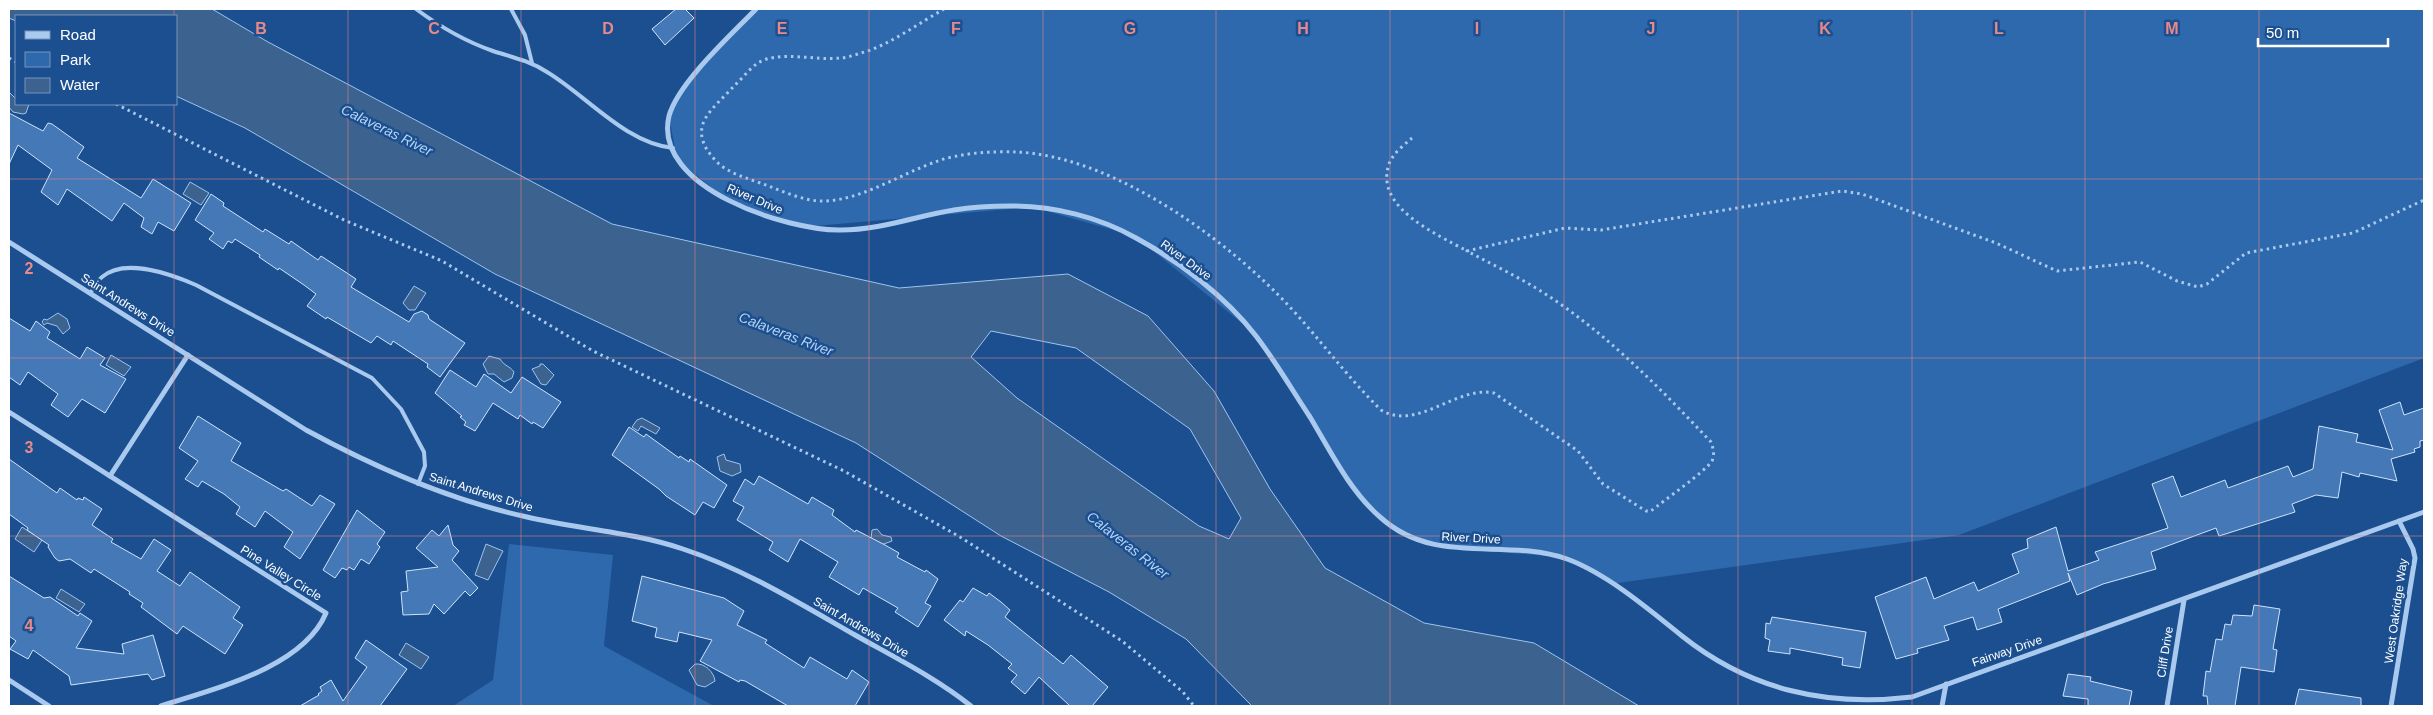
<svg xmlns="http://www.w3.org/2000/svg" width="2433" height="715" font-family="Arial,sans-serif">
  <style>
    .green { fill: #2e69ad }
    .water { fill: #3c6290; stroke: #9cc4f0; fill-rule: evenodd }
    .building { fill: #4478b7; stroke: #cfe3fa }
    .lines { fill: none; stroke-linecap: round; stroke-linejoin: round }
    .path { stroke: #a9c9ee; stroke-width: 3; stroke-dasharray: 2.5 4; stroke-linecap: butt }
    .service { stroke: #a9c9ee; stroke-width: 4 }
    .minor { stroke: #a9c9ee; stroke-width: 5 }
    .grid { fill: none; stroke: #e88989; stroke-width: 1; stroke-opacity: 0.55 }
    .labels { text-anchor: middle; stroke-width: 5; stroke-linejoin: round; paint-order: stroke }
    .street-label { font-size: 12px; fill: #fff; stroke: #1b4f8f }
    .water-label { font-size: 14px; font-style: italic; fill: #b5d3f5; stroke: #1b4f8f }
    .grid-label { font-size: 16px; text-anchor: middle; font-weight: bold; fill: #e88989; stroke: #1b4f8f; stroke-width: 5; stroke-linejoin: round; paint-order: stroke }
  </style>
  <rect width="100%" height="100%" fill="#1b4f8f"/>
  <!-- green -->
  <g class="green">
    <path d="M756,9H2424V358L1959,535L1611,584L1561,557L1448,548L1395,529L1348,481L1254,333L1135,236L1032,207L803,227L726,199L677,160L669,116L688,83Z"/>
    <path d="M509,544L613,555L604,646L714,706H453L493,680Z"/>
  </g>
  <!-- water -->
  <g class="water">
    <path d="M9,9H212L268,42L612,224L899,288L1068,274L1148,316L1214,391L1270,489L1325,568L1424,623L1534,643L1639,706H1252L1186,639L1109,592L1001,536L856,443L495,274L245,128L176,96V16H16V21L9,18ZM991,331L1076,348L1190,429L1241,518L1229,539L1199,526L1017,398L971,357Z"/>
    <path d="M9,92L16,99V104H29L26,113L23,114L13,112L9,107Z"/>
    <path d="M190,182L209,193L201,205L183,194Z"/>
    <path d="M414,286L426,293L415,310H409L403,303Z"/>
    <path d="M58,313L67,319L70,328L63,334L57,326L47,323L44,325L42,322L44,319L47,320Z"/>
    <path d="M111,355L131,367L124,376L106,365Z"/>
    <path d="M489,356L500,359C504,366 510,366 514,372L512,378L504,382L494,374H488L483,364Z"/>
    <path d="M540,364H543L554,375L546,385L541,384L532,369L540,366Z"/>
    <path d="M642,418L660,428L656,434L641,426L638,431L632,427L637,420Z"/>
    <path d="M724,454L726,460L740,464L741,472L732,476L720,471L717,457Z"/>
    <path d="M22,527L42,540L34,552L15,539Z"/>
    <path d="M877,529L882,535L891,537L892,541L881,545L871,539L872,530Z"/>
    <path d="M486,544L503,551L488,580L475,575Z"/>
    <path d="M61,589L85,604L79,612L56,598Z"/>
    <path d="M406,643L429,657L421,669L399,655Z"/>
    <path d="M695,664C705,663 714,672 715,681L705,687L697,685L689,670Z"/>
  </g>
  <!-- building -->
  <g class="building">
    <path d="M676,9H685L694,18L665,45L652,29Z"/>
    <path d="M9,113L43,131L48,123L52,124L84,147L77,158L141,198L153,179L191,203L174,231L158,222L152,234L141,227L144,218L124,203L112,221L67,189L58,205L41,192L52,170L18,145L9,164Z"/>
    <path d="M211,194L224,203L223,206L263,232L265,229L289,244L291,241L318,260L321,256L356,279L351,287L409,322L414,314L422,311L428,315L429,319L465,343L440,377L427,367L428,364L393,341L391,345L377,336L371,343L327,317L326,319L307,306L316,294L304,285L279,268L278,270L259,257L260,255L235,239L232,243L228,241L223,249L209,239L214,233L195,220Z"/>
    <path d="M9,318L30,331L36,321L50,332L47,338L80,359L87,347L105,358L100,365L126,379L105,413L82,399L68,417L51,405L58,394L28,372L20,385L9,377Z"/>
    <path d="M450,370L476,387L484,374L511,393L522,377L561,402L543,428L533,422L532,424L520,415L518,419L493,403L475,431L464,425L466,422L460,417L462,416L435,393Z"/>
    <path d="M2400,402L2404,415L2424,408V440L2420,441V447L2414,449L2415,452L2391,459L2397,481L2360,473L2359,477L2342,472L2338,498L2316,495L2292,504L2295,512L2219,536L2216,528L2151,552L2156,569L2103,584L2077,595L2068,573L2070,581L1998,609L2002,622L1977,630L1973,617L1944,626L1949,640L1917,649L1918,653L1896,659L1875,597L1926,577L1934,599L1974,582L1978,591L2019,573L2012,554L2028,548L2027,539L2056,527L2068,571L2099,560L2095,552L2168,528L2152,484L2173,476L2181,497L2225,480L2228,488L2288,466L2293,477L2313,469L2319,426L2358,434L2356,442L2393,450L2379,410Z"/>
    <path d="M198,416L241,443L231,461L283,491L286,489L312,506L320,495L335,504L300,559L284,547L293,532L265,511L255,527L236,514L240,507L224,494L202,481L198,487L185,479L198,461L179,448Z"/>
    <path d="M629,427L644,437L646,434L679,458L680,456L689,462L690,459L727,485L714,508L703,502L695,515L666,496L659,489L612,455Z"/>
    <path d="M9,459L57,493L60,488L77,500L78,498L83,500L84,497L102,509L92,525L113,539L111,542L141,559L154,539L171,550L157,571L180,586L190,572L240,607L233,618L243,625L225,654L183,626L177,634L141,607L143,603L129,594L130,592L94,569L91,573L70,559L59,561L55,558L48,547L49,545L27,530L28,528L9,514Z"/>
    <path d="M759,476L808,504L812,497L834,510L832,515L855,532L856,530L885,545L899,553L897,557L925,572L926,570L938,579L925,603L931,606L918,627L895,612L898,608L863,588L859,595L829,577L838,562L800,539L788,562L769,550L773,542L737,520L744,507L733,501L745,479L754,485Z"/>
    <path d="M357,510L385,532L377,544L380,547L369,564L361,559L354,570L349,567L347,570L342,568L335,578L323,570Z"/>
    <path d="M448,525L453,545L459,551L452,560L478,588L470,596L465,591L444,614L434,604L429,614L403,615L401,592L408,591L406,571L438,567L416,548L432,530L439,536Z"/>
    <path d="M9,576L44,598L50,597L78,616L80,613L92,621L76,648L124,654L122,644L153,635L165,676L152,680L148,674L71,685L69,676L33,650L28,659L10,649L16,641L9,636Z"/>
    <path d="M642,576L724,598L744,611L737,625L767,640L765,643L804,668L810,657L847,679L852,670L869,682L855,706H788L745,681L740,680L739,682L700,661L712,640L679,632L677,642L655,637L657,628L632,621Z"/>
    <path d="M973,588L987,596L989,593L1001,602L1010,610L1005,617L1063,664L1071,655L1108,687L1092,706H1070L1039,677L1025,694L1011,682L1017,675L1008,668L1012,664L988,645L966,631L965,636L944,620L960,600L963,602Z"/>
    <path d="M2254,605L2280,609L2273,649L2277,650L2274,672L2241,667L2235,706H2208L2207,696H2203L2206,671L2210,672L2216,639L2222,640L2225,624L2231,625L2233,615L2252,616Z"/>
    <path d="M1772,617L1866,632L1860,668L1842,665L1843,658L1790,648V654L1768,651L1770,640L1765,638L1766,623L1770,624Z"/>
    <path d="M366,640L407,669L380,706H300L319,695L318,694L322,691L320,687L331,680L343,701L367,667L355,658Z"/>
    <path d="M2068,674L2091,677L2090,681L2132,691L2129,706H2088V699L2063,696Z"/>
    <path d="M2299,689L2361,698V706H2295Z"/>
  </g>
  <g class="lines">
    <!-- path -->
    <g class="path">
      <path d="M944,9C919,23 888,46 861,53C854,55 847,58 840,58C816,61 778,50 758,63C749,69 742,79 734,86C724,97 712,107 705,119C696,136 706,151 718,163C730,174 747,178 763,184C783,191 804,202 826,201C863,199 901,174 935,162C959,153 991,151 1017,152C1104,156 1204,224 1266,283C1308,322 1340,370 1381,410C1417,432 1457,385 1494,393L1578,451L1603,484L1646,511H1651C1663,501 1706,471 1712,461C1715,454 1713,448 1711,442C1661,389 1608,335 1547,295C1521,278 1493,265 1467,251L1565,228L1601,230L1842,191L1862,194L1996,243L2057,271L2140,262L2177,281L2198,287L2207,284L2246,253L2353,233L2424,200"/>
      <path d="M9,58L16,62"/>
      <path d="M116,104L344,220L442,261L593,351L844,471L960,537L1122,641L1183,692L1194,706"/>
      <path d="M1412,138C1404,145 1393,153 1389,164C1374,208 1437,234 1467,251"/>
    </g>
    <!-- service -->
    <g class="service">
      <path d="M416,9C439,26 467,42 493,51C512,57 530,61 547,72C587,96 625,143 673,148"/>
      <path d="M511,9L525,35L532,63"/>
      <path d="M90,293C94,288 97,281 102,277C125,257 173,275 196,285L372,378L401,409L424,452L425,466L418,484"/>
    </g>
    <!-- minor -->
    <g class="minor">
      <path d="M756,9C731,35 678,83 669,116C652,188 788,231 841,230C880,230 916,216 954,210C972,207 992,206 1011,206C1054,206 1099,217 1136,238C1180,262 1225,296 1256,336C1276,362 1292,390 1310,417C1331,452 1349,490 1380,517C1435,567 1504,537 1567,559C1606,573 1650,610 1682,636C1750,690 1826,707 1912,697L2424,512"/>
      <path d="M9,242L306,430C376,468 449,500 527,517C578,529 633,532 683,549C744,569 799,603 855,635C894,657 936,678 971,706"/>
      <path d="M9,412L326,613C303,668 213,689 161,706"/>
      <path d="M110,476L188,355"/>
      <path d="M9,680L49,706"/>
      <path d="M1942,706L1946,684"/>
      <path d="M2167,706L2184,600"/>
      <path d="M2391,706L2415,558L2413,549L2399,521"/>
    </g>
  </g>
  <!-- grid -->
  <path class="grid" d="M174,9V16M348,9V706M521,9V706M695,9V706M869,9V706M1043,9V706M1216,9V706M1390,9V706M1564,9V706M1738,9V706M1912,9V706M2085,9V706M2259,9V706M174,104V706M9,179H2424M9,358H2424M9,536H2424"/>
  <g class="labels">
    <!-- street labels -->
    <g class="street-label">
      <text transform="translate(755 199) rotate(23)" y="4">River Drive</text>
      <text transform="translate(1186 260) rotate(36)" y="4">River Drive</text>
      <text transform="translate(128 305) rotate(32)" y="4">Saint Andrews Drive</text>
      <text transform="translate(481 492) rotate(17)" y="4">Saint Andrews Drive</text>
      <text transform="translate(1471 538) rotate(3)" y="4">River Drive</text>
      <text transform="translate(281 573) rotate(32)" y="4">Pine Valley Circle</text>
      <text transform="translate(2396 611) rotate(-82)" y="4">West Oakridge Way</text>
      <text transform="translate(861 627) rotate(30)" y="4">Saint Andrews Drive</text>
      <text transform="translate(2007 651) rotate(-19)" y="4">Fairway Drive</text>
      <text transform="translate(2165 652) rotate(-81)" y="4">Cliff Drive</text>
    </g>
    <!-- water labels -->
    <g class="water-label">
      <text transform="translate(387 130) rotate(26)" y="5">Calaveras River</text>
      <text transform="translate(786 334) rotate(21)" y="5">Calaveras River</text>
      <text transform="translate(1128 545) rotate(38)" y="5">Calaveras River</text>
    </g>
  </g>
  <g class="grid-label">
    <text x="261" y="34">B</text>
    <text x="434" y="34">C</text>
    <text x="608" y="34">D</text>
    <text x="782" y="34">E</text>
    <text x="956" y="34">F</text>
    <text x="1130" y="34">G</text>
    <text x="1303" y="34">H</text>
    <text x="1477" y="34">I</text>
    <text x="1651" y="34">J</text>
    <text x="1825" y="34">K</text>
    <text x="1999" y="34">L</text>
    <text x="2172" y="34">M</text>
    <text x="29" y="274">2</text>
    <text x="29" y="453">3</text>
    <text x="29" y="631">4</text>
  </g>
  <!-- border -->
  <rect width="2433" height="715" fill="none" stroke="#ffffff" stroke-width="20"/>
  <!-- legend -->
  <rect x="15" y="15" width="162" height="90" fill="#1b4f8f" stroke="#7695bc"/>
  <rect x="25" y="31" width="25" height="8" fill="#a9c9ee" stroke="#7695bc"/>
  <text x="60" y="40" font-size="15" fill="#ffffff">Road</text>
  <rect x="25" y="52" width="25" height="15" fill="#2e69ad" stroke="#7695bc"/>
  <text x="60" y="65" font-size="15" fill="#ffffff">Park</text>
  <rect x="25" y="78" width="25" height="15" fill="#3c6290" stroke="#7695bc"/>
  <text x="60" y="90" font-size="15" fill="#ffffff">Water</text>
  <!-- scale -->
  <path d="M2258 38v8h130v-8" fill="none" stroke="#ffffff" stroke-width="2.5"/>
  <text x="2266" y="38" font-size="15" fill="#ffffff" stroke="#1b4f8f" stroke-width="4" paint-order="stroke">50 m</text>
</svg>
